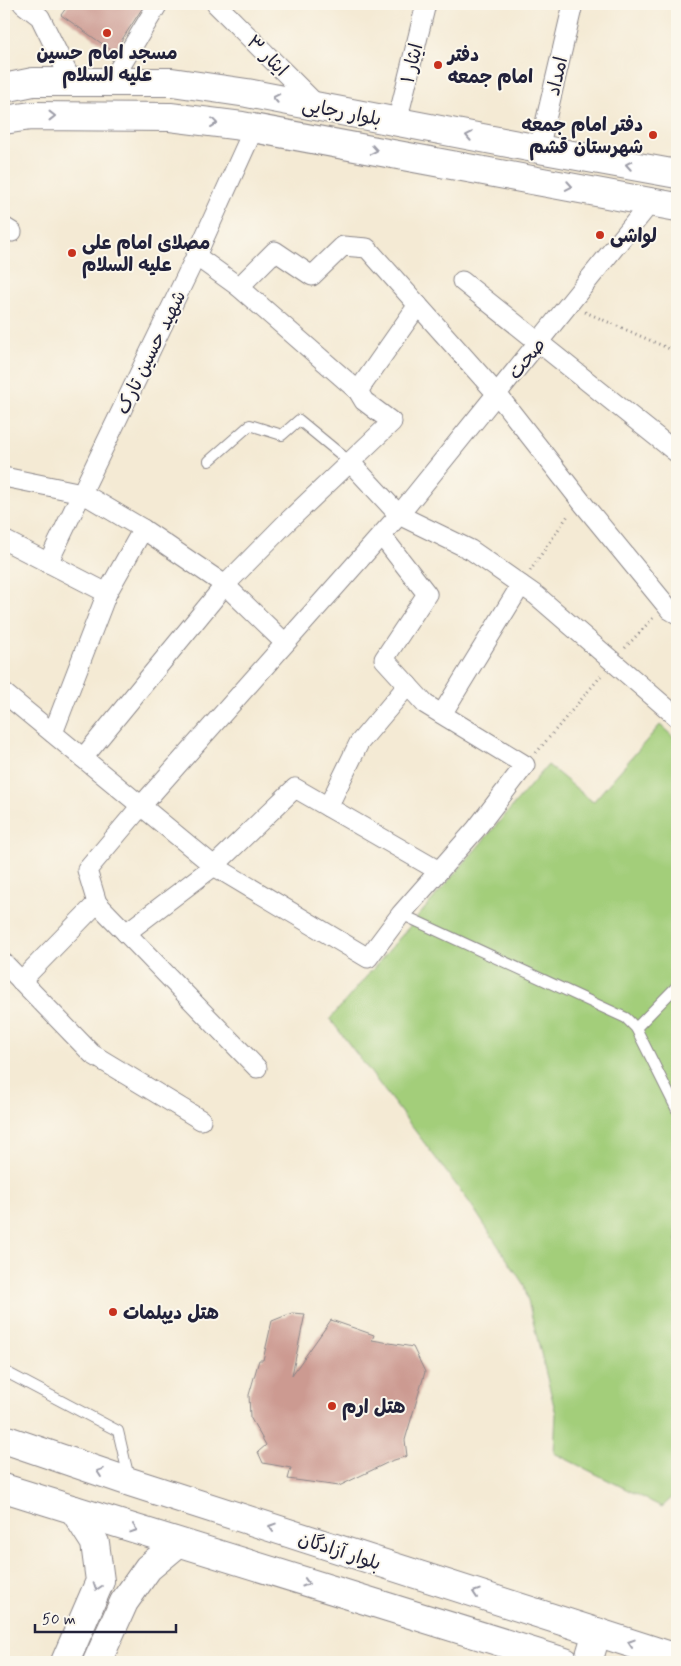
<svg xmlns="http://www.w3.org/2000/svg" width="681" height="1666" font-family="Mynerve,'Playpen Sans Arabic',sans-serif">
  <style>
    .green { fill: #a3ce7a; stroke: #62785a }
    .building { fill: #cc9a91 }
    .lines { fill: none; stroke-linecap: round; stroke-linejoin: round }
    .lane-casing { stroke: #8b8688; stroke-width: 12 }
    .street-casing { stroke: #8b8688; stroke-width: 21 }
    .secondary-casing { stroke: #8b8688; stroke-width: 30 }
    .primary-casing { stroke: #8b8688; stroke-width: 30 }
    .path { stroke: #8b8688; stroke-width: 3; stroke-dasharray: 1 4; stroke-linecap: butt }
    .lane { stroke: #fff; stroke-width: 10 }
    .street { stroke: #fff; stroke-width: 19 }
    .secondary { stroke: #fff; stroke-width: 28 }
    .primary { stroke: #fff; stroke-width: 28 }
    .oneway { stroke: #9c9ca7 }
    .poi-dot { fill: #c8321e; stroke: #fbf7ec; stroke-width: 2 }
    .labels { text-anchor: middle; stroke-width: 4; stroke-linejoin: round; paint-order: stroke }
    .poi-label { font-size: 19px; font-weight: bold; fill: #22223b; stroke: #fbf7ec; text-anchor: start }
    .street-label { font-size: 19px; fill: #22223b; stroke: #fbf7ec }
  </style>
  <rect width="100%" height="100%" fill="#fbf7ec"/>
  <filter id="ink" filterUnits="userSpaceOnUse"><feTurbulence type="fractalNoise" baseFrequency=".02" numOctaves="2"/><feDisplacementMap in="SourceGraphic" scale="10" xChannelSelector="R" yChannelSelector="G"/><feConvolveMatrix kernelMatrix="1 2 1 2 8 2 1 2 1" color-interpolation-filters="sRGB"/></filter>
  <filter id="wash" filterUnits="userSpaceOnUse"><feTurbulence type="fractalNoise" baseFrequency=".0096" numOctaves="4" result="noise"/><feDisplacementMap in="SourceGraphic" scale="20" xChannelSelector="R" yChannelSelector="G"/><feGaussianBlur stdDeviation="1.12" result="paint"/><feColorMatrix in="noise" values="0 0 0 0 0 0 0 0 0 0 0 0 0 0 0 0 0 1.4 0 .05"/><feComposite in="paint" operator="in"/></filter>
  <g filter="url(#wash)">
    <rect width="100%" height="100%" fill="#f4ead4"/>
    <!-- green -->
    <path class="green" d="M660,725L677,740V1493L662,1507L554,1453L556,1414L524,1285L470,1203L330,1019L548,765L593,802Z"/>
    <g id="blocks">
      <!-- building -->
      <g class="building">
        <path d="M69,4H145L114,52L61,15Z"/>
        <path d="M292,1313L305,1314L292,1375L331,1320L374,1335L372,1340L413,1347L425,1372L405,1440L407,1456L391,1461L339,1486L288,1479L291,1468L263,1463L258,1452L266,1445L250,1417L249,1395L259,1360H263L272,1321Z"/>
      </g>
    </g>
  </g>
  <g filter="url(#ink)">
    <use href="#blocks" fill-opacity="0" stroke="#8b8688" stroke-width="1"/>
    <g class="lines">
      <!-- lane casing -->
      <g class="lane-casing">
        <g id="lane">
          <path d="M209,461L250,425L282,435L299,420L350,462"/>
          <path d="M401,914L626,1018L636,1028L677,1110"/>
          <path d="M636,1028L677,986"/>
          <path d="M4,1371L118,1431L129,1478"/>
        </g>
      </g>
      <!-- street casing -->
      <g class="street-casing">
        <g id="street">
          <path d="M23,4L40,17L72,82"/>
          <path d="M216,4L319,107"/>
          <path d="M111,82L158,4"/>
          <path d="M397,122L426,4"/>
          <path d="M539,149L573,4"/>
          <path d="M4,227L12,232"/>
          <path d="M462,281L677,453"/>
          <path d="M239,287L275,251L312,276L343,246L367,248L497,394L584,505L666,605L670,610L677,614"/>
          <path d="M358,391L418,305"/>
          <path d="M350,462L399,515L652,201"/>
          <path d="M4,477L82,493L143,529L225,585L285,643"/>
          <path d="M4,540L107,593L53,733"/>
          <path d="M48,563L196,256L254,128"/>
          <path d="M107,593L143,529"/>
          <path d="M4,693L214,866L368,958L401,914L476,829L525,765L425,704L384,659L427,594L382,536"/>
          <path d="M442,714L521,585"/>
          <path d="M83,758L225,585L285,524L392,422L364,401L358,391L239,287L196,256"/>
          <path d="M328,807L359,743L408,685"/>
          <path d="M97,903L257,1068"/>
          <path d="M126,933L214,866L295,788L439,871"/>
          <path d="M4,963L92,1054L201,1120"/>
          <path d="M21,981L97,903L87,870L141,806L399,515L471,550L537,596L677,717"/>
        </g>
      </g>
      <!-- secondary casing -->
      <g class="secondary-casing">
        <g id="secondary">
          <path d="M4,88L33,82H172L247,93L539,149L677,174"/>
          <path d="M4,120L31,116L170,117L242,126L677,207"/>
          <path d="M65,1662L100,1581L95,1543L74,1510"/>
          <path d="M97,1662L124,1602L148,1568L178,1543"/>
        </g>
      </g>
      <!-- primary casing -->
      <g class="primary-casing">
        <g id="primary">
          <path d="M4,1439L130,1482L677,1658"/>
          <path d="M4,1488L565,1662"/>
          <path d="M588,1662L597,1632"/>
        </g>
      </g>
      <!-- path -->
      <g class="path">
        <path d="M585,312L677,352"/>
        <path d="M530,571L569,514"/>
        <path d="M625,648L653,618"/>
        <path d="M536,753L601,676"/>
      </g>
      <!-- lane -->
      <use href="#lane" class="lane"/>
      <!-- street -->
      <use href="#street" class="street"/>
      <!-- secondary -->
      <use href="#secondary" class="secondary"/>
      <!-- primary -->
      <use href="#primary" class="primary"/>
    </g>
    <!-- one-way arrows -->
    <defs><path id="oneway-chevron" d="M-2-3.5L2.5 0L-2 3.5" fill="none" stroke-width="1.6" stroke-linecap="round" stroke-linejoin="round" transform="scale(1.25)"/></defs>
    <g class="oneway">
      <use href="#oneway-chevron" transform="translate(276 98) rotate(-169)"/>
      <use href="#oneway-chevron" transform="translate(52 116)"/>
      <use href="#oneway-chevron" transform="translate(214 123) rotate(7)"/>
      <use href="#oneway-chevron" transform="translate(469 136) rotate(-169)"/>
      <use href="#oneway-chevron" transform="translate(374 150) rotate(10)"/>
      <use href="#oneway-chevron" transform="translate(629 165) rotate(-170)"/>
      <use href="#oneway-chevron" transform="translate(569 186) rotate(10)"/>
      <use href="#oneway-chevron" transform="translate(100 1472) rotate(-161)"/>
      <use href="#oneway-chevron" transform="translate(272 1527) rotate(-162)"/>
      <use href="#oneway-chevron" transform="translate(134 1529) rotate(18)"/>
      <use href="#oneway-chevron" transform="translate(306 1583) rotate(17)"/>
      <use href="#oneway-chevron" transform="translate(97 1587) rotate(108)"/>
      <use href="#oneway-chevron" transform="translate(476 1593) rotate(-162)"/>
      <use href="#oneway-chevron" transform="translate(631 1643) rotate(-162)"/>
    </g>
  </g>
  <!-- markers -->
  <g class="poi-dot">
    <circle cx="107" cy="33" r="5"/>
    <circle cx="438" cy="65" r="5"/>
    <circle cx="653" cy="135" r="5"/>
    <circle cx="600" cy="235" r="5"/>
    <circle cx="72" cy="253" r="5"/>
    <circle cx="113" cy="1312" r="5"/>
    <circle cx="332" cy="1406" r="5"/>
  </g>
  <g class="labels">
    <!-- poi labels -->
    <g class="poi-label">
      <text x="107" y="59" text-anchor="middle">مسجد امام حسین<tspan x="107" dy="22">علیه السلام</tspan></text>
      <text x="448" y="61">دفتر<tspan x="448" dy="22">امام جمعه</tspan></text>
      <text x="643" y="131" text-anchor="end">دفتر امام جمعه<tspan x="643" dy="22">شهرستان قشم</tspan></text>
      <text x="610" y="242">لواشی</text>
      <text x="82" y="249">مصلای امام علی<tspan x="82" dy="22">علیه السلام</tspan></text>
      <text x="123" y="1319">هتل دیپلمات</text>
      <text x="342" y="1413">هتل ارم</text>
    </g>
    <!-- street labels -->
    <g class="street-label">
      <text transform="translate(268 55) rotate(45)" y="7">ایثار ۳</text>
      <text transform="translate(411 63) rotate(-76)" y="7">ایثار ۱</text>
      <text transform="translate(556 76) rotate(-77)" y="7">امداد</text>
      <text transform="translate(342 111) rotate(11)" y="7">بلوار رجایی</text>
      <text transform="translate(150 352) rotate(-64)" y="7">شهید حسین تارک</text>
      <text transform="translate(526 358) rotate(-51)" y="7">صحت</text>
      <text transform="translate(340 1550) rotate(18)" y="7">بلوار آزادگان</text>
    </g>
  </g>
  <!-- margin -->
  <rect width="681" height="1666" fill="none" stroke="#fbf7ec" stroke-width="20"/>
  <!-- scale -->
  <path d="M35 1624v8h141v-8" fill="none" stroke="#22223b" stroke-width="2.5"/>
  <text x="42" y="1624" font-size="15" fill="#22223b" stroke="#fbf7ec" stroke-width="4" paint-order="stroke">50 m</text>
</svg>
